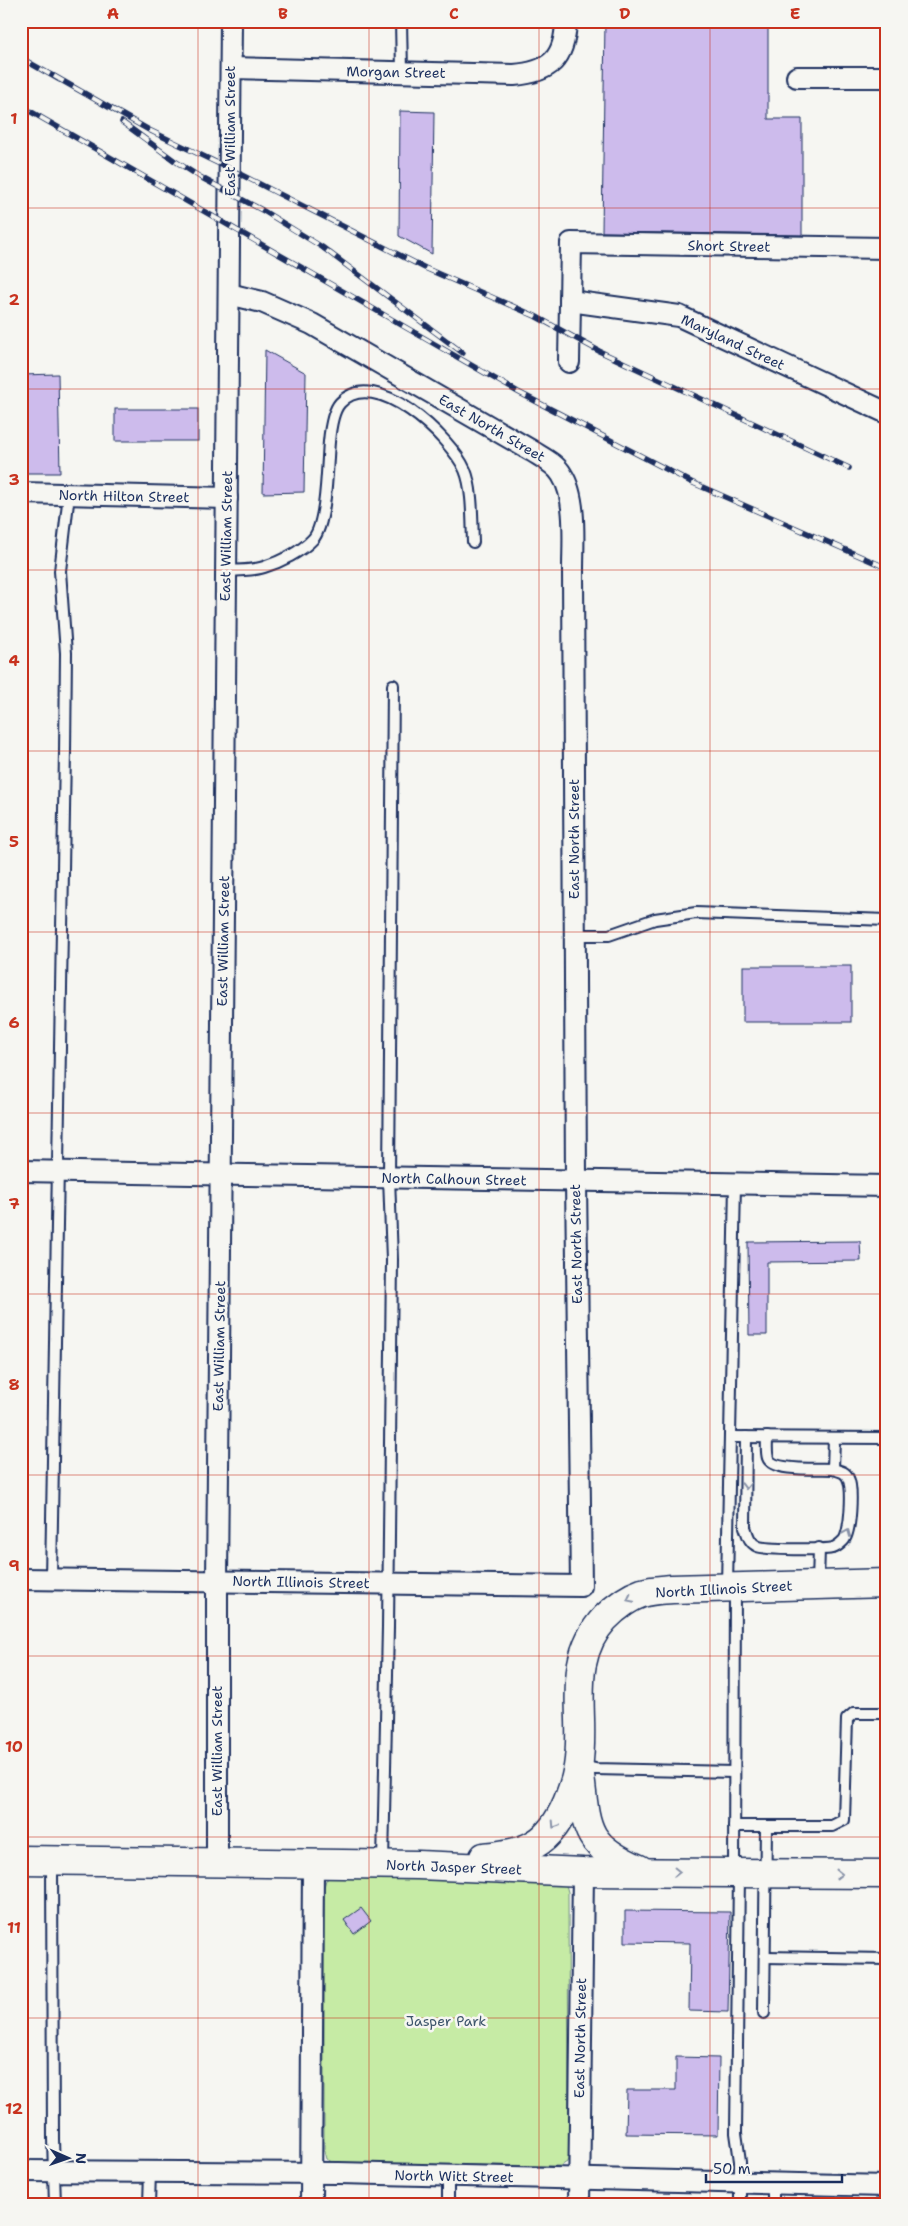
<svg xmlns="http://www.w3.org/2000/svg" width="908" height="2226" font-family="'Shantell Sans',sans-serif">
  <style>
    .green { fill: #c6eba5; stroke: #708d82 }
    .building { fill: #cdbbec; stroke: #1b2f5e }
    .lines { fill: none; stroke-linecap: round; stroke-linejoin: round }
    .lane-casing { stroke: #1b2f5e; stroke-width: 14 }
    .street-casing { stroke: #1b2f5e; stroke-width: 24 }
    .secondary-casing { stroke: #1b2f5e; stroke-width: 31 }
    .lane { stroke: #f6f6f2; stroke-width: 10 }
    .street { stroke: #f6f6f2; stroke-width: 20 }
    .secondary { stroke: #f6f6f2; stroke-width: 28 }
    .rail-casing { stroke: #1b2f5e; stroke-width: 5.5 }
    .rail { stroke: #f6f6f2; stroke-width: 4; stroke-dasharray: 11; stroke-linecap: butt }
    .oneway { stroke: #8892a8 }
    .grid { fill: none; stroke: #c8321e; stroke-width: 1; stroke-opacity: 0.55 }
    .labels { text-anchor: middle; stroke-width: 5; stroke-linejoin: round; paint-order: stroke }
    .street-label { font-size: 14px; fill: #1b2f5e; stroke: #f6f6f2 }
    .park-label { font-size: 14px; fill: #3d556c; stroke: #f6f6f2 }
    .neatline { fill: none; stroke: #c8321e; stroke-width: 2 }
    .grid-label { font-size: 16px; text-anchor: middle; font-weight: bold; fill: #c8321e }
  </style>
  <rect width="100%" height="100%" fill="#f6f6f2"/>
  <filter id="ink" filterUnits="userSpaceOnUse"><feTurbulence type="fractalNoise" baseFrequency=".02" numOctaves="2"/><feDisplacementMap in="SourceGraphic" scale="10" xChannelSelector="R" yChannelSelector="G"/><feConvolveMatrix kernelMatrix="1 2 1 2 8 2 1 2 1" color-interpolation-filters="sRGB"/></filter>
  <g filter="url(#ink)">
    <!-- green -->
    <path class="green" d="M332,1876L560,1882L566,1885L568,1892L569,2155L567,2162L561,2166L334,2163L326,2159L324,2151V1887L326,1880Z"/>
    <!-- building -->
    <g class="building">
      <path d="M605,21H768V119H802V235L602,232Z"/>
      <path d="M400,111L434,112L432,254L399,236Z"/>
      <path d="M265,350L306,373L304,492L263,493Z"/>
      <path d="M58,374L60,473H21V375Z"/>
      <rect x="115" y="409" width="83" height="32"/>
      <rect x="743" y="966" width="108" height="56"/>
      <path d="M860,1241L861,1261L767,1262V1335H749L748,1242Z"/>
      <path d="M361,1908L371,1921L354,1934L344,1920Z"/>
      <path d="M625,1911L730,1912L728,2012L689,2011L690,1943L625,1942Z"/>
      <path d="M676,2057L719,2058L718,2135L626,2134L627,2090H676Z"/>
    </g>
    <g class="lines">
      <!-- lane casing -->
      <g class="lane-casing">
        <g id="lane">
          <path d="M401,21L402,72"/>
          <path d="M226,571C238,570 252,571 264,567C280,562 301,552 313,539C327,523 327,464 329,442C330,431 332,412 340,403C375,365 451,438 465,470C473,489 472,521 473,542"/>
          <path d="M575,935H609L655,919L696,913L887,920"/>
          <path d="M730,1437L887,1438"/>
          <path d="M746,1437L745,1527C748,1535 749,1542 757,1546C764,1550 825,1550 833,1548C836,1547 841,1543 843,1541C851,1534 853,1488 848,1478C845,1471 839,1471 833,1469"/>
          <path d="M767,1437C767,1443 766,1452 768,1458C773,1472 819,1468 833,1469L834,1438"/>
          <path d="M51,1579L65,752L66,653L60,571L69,494"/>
          <path d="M818,1584L819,1548"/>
          <path d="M727,1586L735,1184"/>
          <path d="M579,1766L595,1769L734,1772"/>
          <path d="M734,1826H832L844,1820L847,1719L854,1713H887"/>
          <path d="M52,1861L53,2139L55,2205"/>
          <path d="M383,1863L388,1627L392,1260L389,1177L393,685"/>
          <path d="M734,1873L735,1587"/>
          <path d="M739,1874L736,2133L740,2161V2205"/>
          <path d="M765,1957L887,1959"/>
          <path d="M764,2013L766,1826"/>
          <path d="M149,2205L150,2171"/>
          <path d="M448,2205V2176"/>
          <path d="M773,2205V2184"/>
        </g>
      </g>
      <!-- street casing -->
      <g class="street-casing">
        <g id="street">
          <path d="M231,68L514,75C550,72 565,59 566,21"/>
          <path d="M797,77H887"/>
          <path d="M570,301L679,316L887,413"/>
          <path d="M569,362L571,243L887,248"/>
          <path d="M21,493L227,498"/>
          <path d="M21,1171L887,1186"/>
          <path d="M21,1579L581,1586L576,1181L573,570C573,543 577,498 562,475C556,464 543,458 532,451L312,324L262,302L229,294"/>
          <path d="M217,1861V1581L231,21"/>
          <path d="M21,2171L339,2173L887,2186"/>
          <path d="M311,2205L313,1863"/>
          <path d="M579,2205L583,1872"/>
        </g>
      </g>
      <!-- secondary casing -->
      <g class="secondary-casing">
        <g id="secondary">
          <path d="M580,1775C586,1829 585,1846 639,1869"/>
          <path d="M484,1857C501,1855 521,1853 535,1844C551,1835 560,1819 567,1803C572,1791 576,1779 578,1767C587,1715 564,1662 605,1618C616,1607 627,1598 642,1593C652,1590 662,1590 672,1589L887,1583"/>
          <path d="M21,1860L418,1865L583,1872L887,1874"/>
        </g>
      </g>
      <!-- lane -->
      <use href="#lane" class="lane"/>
      <!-- street -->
      <use href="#street" class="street"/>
      <!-- secondary -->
      <use href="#secondary" class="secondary"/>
      <!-- rail casing -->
      <g class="rail-casing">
        <g id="rail">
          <path d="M21,58L60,80"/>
          <path d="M54,76L149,130L230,169L425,268L535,316L599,351L849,468"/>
          <path d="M21,106L518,392L691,482L887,568"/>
          <path d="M122,122L175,161L200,177L262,210L322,247L463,353"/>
        </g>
      </g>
      <!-- rail -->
      <use href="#rail" class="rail"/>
    </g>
    <!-- one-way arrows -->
    <defs><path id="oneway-chevron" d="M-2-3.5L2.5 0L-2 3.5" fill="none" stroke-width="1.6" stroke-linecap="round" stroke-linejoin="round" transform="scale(1.25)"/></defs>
    <g class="oneway">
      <use href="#oneway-chevron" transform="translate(746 1486) rotate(91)"/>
      <use href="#oneway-chevron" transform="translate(847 1533) rotate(-67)"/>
      <use href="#oneway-chevron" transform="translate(630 1599) rotate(154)"/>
      <use href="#oneway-chevron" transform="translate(555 1825) rotate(123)"/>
      <use href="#oneway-chevron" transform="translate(677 1872) rotate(1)"/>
      <use href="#oneway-chevron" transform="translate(839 1874)"/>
    </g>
  </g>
  <!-- grid -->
  <path class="grid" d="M198,21V2205M369,21V2205M539,21V2205M710,21V2205M21,208H887M21,389H887M21,570H887M21,751H887M21,932H887M21,1113H887M21,1294H887M21,1475H887M21,1656H887M21,1837H887M21,2018H887"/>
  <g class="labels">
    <!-- street labels -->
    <g class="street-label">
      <text transform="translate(396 72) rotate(1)" y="5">Morgan Street</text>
      <text transform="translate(230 131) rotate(-90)" y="5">East William Street</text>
      <text transform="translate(729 246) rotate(1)" y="5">Short Street</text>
      <text transform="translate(733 342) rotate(25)" y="5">Maryland Street</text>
      <text transform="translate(492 428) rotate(30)" y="5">East North Street</text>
      <text transform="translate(124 496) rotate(1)" y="5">North Hilton Street</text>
      <text transform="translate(226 536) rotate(-89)" y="5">East William Street</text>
      <text transform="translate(574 839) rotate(-90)" y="5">East North Street</text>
      <text transform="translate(223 941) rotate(-89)" y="5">East William Street</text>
      <text transform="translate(454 1179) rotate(1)" y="5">North Calhoun Street</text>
      <text transform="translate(576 1244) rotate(-91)" y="5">East North Street</text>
      <text transform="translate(219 1346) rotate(-89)" y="5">East William Street</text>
      <text transform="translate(301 1582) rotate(1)" y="5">North Illinois Street</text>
      <text transform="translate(724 1589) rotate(-3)" y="5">North Illinois Street</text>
      <text transform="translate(217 1751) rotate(-90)" y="5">East William Street</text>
      <text transform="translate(454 1867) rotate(2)" y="5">North Jasper Street</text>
      <text transform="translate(580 2038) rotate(-89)" y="5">East North Street</text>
      <text transform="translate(454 2176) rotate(1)" y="5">North Witt Street</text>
    </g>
    <!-- park labels -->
    <g class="park-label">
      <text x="446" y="2026">Jasper Park</text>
    </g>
  </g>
  <!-- margin -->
  <rect width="908" height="2226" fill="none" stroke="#f6f6f2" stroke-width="55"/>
  <!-- north arrow -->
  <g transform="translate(68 2158) rotate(92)" stroke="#f6f6f2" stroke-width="4" paint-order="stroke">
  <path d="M0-4L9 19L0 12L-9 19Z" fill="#1b2f5e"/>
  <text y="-8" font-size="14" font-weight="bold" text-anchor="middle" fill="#1b2f5e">N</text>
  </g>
  <!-- scale -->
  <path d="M706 2174v8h136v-8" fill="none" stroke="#1b2f5e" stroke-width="2.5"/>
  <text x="713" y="2174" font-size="15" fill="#1b2f5e" stroke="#f6f6f2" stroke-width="4" paint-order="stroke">50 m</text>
  <rect x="28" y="28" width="852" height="2170" class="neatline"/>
  <g class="grid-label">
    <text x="113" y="19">A</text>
    <text x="283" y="19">B</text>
    <text x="454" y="19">C</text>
    <text x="625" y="19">D</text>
    <text x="795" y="19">E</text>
    <text x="14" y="124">1</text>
    <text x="14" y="305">2</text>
    <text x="14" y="485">3</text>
    <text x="14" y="666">4</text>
    <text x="14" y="847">5</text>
    <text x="14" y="1028">6</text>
    <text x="14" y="1209">7</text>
    <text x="14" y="1390">8</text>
    <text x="14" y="1571">9</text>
    <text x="14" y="1752">10</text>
    <text x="14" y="1933">11</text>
    <text x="14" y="2114">12</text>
  </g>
</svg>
